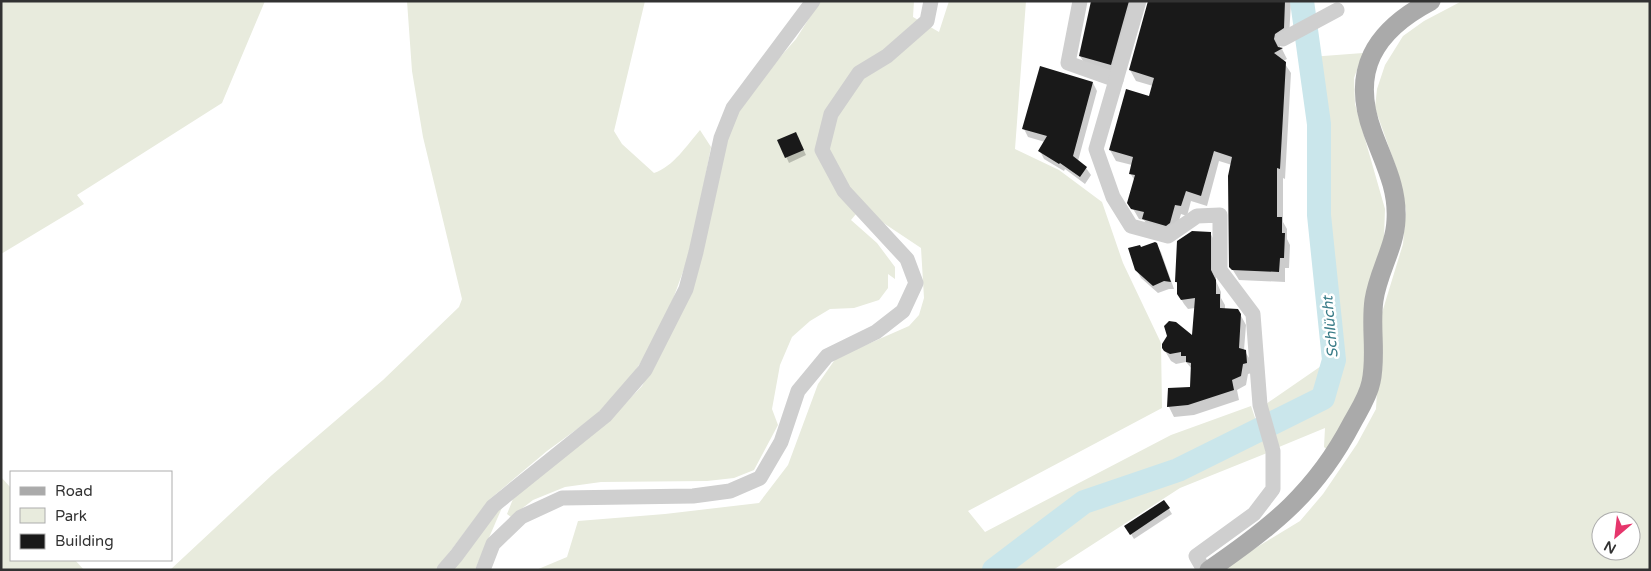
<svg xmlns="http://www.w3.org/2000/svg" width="1651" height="571" font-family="'Varela Round',sans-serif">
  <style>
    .green { fill: #e8ebdd; fill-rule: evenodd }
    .shadow { fill: #0003 }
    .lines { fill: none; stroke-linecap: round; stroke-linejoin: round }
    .river { stroke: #cae6eb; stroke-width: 24 }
    .building { fill: #191919 }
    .minor { stroke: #cfcfcf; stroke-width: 15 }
    .major { stroke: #aaa; stroke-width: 19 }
    .labels { text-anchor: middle; stroke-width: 5; stroke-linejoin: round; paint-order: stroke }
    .water-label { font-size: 15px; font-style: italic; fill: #3a7c88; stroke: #fff }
  </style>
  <rect width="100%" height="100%" fill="#fff"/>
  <!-- green -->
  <g class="green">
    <path d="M1,1H265L222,103L77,195L84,204L1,254Z"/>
    <path d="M407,1H645L614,131L622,144L654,173C673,167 687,145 700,130L711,147L692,247L673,299L649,350L631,377L595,416L547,451L490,499L436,570H170L272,475L383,380L459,307L462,299L423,137L412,71Z"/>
    <path d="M820,1H914L913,17L939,32L949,1H1026L1015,149L1059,170L1102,202L1123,263L1161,343L1162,408L968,511L985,532L1171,435L1251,406L1267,453L1180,488L1053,570H536L567,557L578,521L665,514L759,503L788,465L818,384L836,358L909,326L919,315L924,298L921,248L861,208L851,220L877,243L895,267V279L888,274V288L879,300L854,308L830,309L810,321L792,337L780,365L772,409L778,425L754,470L734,478L707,481L601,482L565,487L533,500L511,517L507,514L513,499L536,478L617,412L642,386L672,328L735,108L796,39Z"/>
    <path d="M1462,1H1650V570H1219L1300,521L1323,494L1357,444L1376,409L1381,316L1403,244L1406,210L1397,170L1375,108L1377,89L1385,65L1403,36L1424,21ZM1601,521H1631V551H1601Z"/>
    <path d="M1363,53L1354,78L1355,104L1385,209L1384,237L1362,395L1331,453L1324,447L1325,428L1279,447L1266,404L1324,364L1311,195L1310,57Z"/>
    <path d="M1,477L11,488V560H75L84,570H1Z"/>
    <path d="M504,503L475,570H449Z"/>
  </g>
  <!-- shadow -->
  <g class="shadow">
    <path d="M1093,1H1291L1289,38L1281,44L1279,49H1282L1287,59L1283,61L1291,73L1285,179L1283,178V222L1287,229V239L1290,245L1289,268H1285V282L1239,280L1231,267L1232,165L1219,161L1207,206L1191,201L1187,216L1181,214L1175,234L1149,229L1144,220L1139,219L1129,202L1135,181L1130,173L1132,165L1116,161L1110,150L1150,97L1153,86L1136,81L1130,70L1149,2H1142L1116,75L1086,66L1080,56Z"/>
    <path d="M1093,83L1097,91L1078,161L1086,168L1091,175L1085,184L1065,169L1064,171L1044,159L1040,151L1045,142L1028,137L1024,129Z"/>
    <path d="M798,138L806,155L789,163L779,141Z"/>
    <path d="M1210,233L1216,243V281L1221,292V298L1225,305V310L1240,314L1246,325L1244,350L1251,361L1252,373L1248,374L1246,385L1237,390L1239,400L1194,415L1174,417L1169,407V389L1191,388L1192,369L1186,362L1176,364L1171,361L1165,351L1193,337L1195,308L1188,309L1184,304L1178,294V285L1176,282Z"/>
    <path d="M1156,244L1161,252L1174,289H1169L1158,293L1141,278L1136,269L1141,249Z"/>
    <path d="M1164,501L1172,514L1134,539L1126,526Z"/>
  </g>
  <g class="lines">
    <!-- river -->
    <path class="river" d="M994,570L1084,502L1178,470L1323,398L1334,360L1319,215V124L1302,1"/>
  </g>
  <!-- building -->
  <g class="building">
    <path d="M1091,1H1129L1111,65L1079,56Z"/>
    <path d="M1148,1H1285L1284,28L1275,34L1274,39L1278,47L1283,48L1274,53L1286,62L1280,169L1277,168V217H1282V233H1285L1284,258H1280L1279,272L1232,270L1229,267L1228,176L1232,157L1214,151L1201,196L1186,191L1181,206L1175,205L1170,223L1166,226L1142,219L1144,212L1131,209L1127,203L1135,175L1129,174L1133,157L1109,150L1126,89L1149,96L1154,78L1129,70Z"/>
    <path d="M1040,66L1093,82L1073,156L1087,167L1080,177L1060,163L1059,164L1038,151L1047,136L1022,129Z"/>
    <path d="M796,132L804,150L785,158L777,140Z"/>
    <path d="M1192,231L1211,232V270L1216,280V294H1220V308L1238,309L1241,314L1239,348L1246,350L1247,363L1243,364L1241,376L1232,380L1234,390L1188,405L1167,407L1168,388L1190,387L1191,363L1186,362V356H1181V352L1170,354L1164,351L1162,348V344L1167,336L1164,326L1169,321L1176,322L1192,335L1195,298L1181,300L1177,294V282H1175L1177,241Z"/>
    <path d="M1155,242L1157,243L1171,282L1164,281L1153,286L1135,270L1128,248L1140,245L1141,247Z"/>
    <path d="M1164,500L1170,508L1130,535L1124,526Z"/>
  </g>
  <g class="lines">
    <!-- minor -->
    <g class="minor">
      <path d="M1080,1L1068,63L1116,80"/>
      <path d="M1139,1L1096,149L1113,197L1131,226L1168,236L1197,216L1220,215V270L1253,314L1260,405L1273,451V489L1254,514L1196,556L1204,570"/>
      <path d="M1283,39L1337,10"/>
      <path d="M444,570L456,556L493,506L605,416L645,370L686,289L696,252L721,138L733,108L813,1"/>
      <path d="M483,570L493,544L521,517L562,498L693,496L730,491L760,478L781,442L798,391L827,356L876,332L903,311L916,283L907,259L844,191L822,150L831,114L859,73L887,56L927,21L931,1"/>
    </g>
    <!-- major -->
    <path class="major" d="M1209,570C1272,527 1316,492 1352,423C1359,410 1368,397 1371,382C1377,355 1370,327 1374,300C1378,272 1395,247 1396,220C1398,188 1384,163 1373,133C1350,71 1374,31 1431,1"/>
  </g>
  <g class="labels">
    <!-- water labels -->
    <g class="water-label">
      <text transform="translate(1330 327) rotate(-95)" y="5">Schlücht</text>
    </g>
  </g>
  <!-- border -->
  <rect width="1651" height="571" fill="none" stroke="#323232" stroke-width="5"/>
  <!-- legend -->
  <rect x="10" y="471" width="162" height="90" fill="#ffffff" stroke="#adadad"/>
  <rect x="20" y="487" width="25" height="8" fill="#aaaaaa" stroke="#adadad"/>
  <text x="55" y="496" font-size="15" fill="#323232">Road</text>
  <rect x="20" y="508" width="25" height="15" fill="#e8ebdd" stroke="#adadad"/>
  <text x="55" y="521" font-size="15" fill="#323232">Park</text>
  <rect x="20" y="534" width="25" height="15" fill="#191919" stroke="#adadad"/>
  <text x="55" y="546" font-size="15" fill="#323232">Building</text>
  <!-- north arrow -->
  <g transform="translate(1616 536) rotate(208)"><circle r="24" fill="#ffffff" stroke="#adadad"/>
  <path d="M0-4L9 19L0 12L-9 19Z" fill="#e6366c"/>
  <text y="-8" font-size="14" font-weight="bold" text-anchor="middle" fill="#323232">N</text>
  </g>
</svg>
